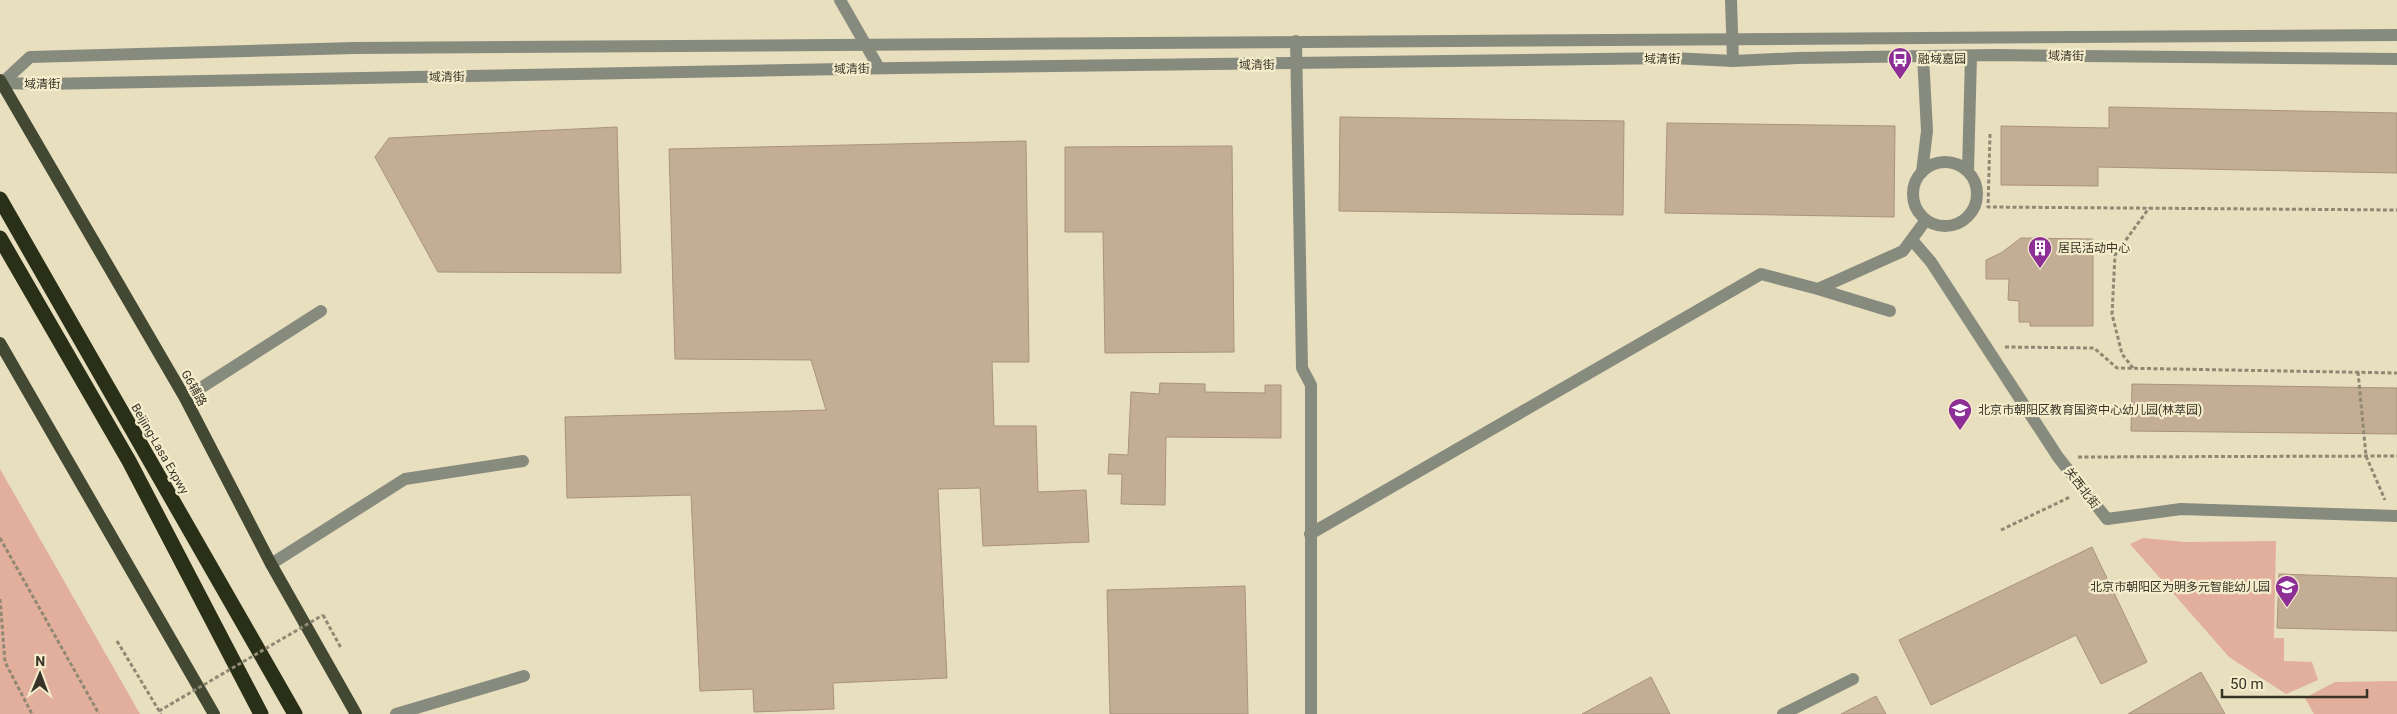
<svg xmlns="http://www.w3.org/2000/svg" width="2397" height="714" font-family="Roboto,'Noto Sans SC',sans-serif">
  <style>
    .green { fill: #e2af9c }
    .building { fill: #c4ad95; stroke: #a9937b }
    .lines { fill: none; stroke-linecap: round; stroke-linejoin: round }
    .path { stroke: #8f8973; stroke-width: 3; stroke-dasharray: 4 2.5; stroke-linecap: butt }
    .minor { stroke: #878b7e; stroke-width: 12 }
    .major { stroke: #424831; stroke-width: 12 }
    .highway { stroke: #2a3017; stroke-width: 15 }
    .path-bridge { stroke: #8f8973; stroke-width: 3; stroke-dasharray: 4 2.5; stroke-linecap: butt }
    .labels { text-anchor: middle; stroke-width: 4.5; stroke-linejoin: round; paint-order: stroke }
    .street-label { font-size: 12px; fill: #373327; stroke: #f5eccc }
    .poi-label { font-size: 12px; fill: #373327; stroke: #f5eccc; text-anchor: start }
  </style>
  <rect width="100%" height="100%" fill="#e8dfbf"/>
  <!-- green -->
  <g class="green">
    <path d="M0,469L140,714H0Z"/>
    <path d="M2143,538L2185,542L2276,541L2274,638H2284V661L2312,662L2318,680L2286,694L2229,657L2130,544Z"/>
    <path d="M2397,681V714H2314L2305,698L2335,682Z"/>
  </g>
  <!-- building -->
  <g class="building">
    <path d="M2109,107L2397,113V173L2098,167V186L2001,185V126L2109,128Z"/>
    <path d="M1340,117L1624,121L1623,215L1339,211Z"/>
    <path d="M1667,123L1895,126L1894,217L1665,213Z"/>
    <path d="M617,127L621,273L438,272L375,157L389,138Z"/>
    <path d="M1026,141L1029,362H992L994,426H1036L1038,492L1086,490L1089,542L983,546L980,488L938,489L947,678L833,683L834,709L754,712L753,689L700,691L691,495L567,498L565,417L826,410L811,360L675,359L669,149Z"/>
    <path d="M1232,146L1234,352L1105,353L1103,232H1065V147Z"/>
    <path d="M2021,238L2093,239V326H2030V322H2019V301L2008,300L2009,279H1986V260L2001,253Z"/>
    <path d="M1160,383L1205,384V392L1265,393V385H1281V438L1166,437L1165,505L1121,504L1122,474H1108L1109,454L1128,455L1131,392L1159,394Z"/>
    <path d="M2132,384L2397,388V434L2131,431Z"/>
    <path d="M2092,547L2147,662L2101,684L2076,635L1931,705L1899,640Z"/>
    <path d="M2279,574L2397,578V631L2277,628Z"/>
    <path d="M1245,586L1248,714H1110L1107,590Z"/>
    <path d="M2201,672L2225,714H2128Z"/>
    <path d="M1651,677L1670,714H1582Z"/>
    <path d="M1876,696L1886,714H1841Z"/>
  </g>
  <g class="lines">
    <!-- path -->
    <g class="path">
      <path d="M1990,134L1988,207L2397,210"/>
      <path d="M2005,347L2094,348L2117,368L2397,373"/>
      <path d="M2133,368L2122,354L2112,314L2115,255L2149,208"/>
      <path d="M2358,372L2366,456L2385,500"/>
      <path d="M2078,457L2397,456"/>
      <path d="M2001,530L2070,497"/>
      <path d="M0,538L99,714"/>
      <path d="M0,599L5,662L32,714"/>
      <path d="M323,615L341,648"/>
      <path d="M117,641L161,714"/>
    </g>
    <!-- minor -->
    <g class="minor">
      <path d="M840,0L879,68"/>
      <path d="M1731,0L1733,61"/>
      <path d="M1296,41L1302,368L1311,385V714"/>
      <path d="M2,83L30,57L355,48L2397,35"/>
      <path d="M2,83L42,84L898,68L1672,58L1733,61L1798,58L1992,55L2397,59"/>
      <circle cx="1945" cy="194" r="32"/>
      <path d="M1968,171L1971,56"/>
      <path d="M1922,172L1927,131L1923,56"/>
      <path d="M1912,240L1931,262L2058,457L2107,519L2181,509L2397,516"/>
      <path d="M1818,289L1890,311"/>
      <path d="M185,398L321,311"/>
      <path d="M1310,534L1761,274L1818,289L1903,251L1926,220"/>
      <path d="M271,564L405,479L523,461"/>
      <path d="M396,714L524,676"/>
      <path d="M1783,714L1853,679"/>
    </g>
    <!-- major -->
    <g class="major">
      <path d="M0,80L185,398L271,564L356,714"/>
      <path d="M0,343L214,714"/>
    </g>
    <!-- highway -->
    <g class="highway">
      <path d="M0,199L295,714"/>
      <path d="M0,238L129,461L261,714"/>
    </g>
    <!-- path-bridge -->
    <path class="path-bridge" d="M159,711L323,615"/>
  </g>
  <!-- icons -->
  <defs>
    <g id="bus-pin" transform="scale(1.25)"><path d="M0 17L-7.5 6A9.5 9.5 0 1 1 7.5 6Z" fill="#8e2f98" stroke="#f5eccc"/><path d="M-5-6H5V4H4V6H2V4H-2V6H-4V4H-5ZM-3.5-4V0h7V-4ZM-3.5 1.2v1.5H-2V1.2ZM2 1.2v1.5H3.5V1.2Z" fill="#fff"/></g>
    <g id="building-pin" transform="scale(1.25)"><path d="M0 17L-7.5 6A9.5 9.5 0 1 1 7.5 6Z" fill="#8e2f98" stroke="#f5eccc"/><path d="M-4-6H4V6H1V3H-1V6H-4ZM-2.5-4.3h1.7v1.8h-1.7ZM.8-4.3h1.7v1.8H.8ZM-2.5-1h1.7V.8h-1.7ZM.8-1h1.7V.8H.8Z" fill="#fff"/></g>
    <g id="school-pin" transform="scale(1.25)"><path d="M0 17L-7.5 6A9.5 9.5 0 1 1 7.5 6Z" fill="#8e2f98" stroke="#f5eccc"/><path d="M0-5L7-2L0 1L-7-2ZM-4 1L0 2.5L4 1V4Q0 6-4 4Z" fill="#fff"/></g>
  </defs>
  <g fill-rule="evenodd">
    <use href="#bus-pin" x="1900" y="59"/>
    <use href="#building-pin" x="2040" y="248"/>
    <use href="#school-pin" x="1960" y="410"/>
    <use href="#school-pin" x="2287" y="587"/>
  </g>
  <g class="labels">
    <!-- street labels -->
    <g class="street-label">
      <text transform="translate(2066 56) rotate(1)" y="4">域清街</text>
      <text x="1662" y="63">域清街</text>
      <text transform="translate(1257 65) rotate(-1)" y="4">域清街</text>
      <text transform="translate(852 69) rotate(-1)" y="4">域清街</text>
      <text transform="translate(447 77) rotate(-1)" y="4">域清街</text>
      <text x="42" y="88">域清街</text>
      <text transform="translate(194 388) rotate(61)" y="4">G6辅路</text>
      <text transform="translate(160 449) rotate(60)" y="4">Beijing-Lasa Expwy</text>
      <text transform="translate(2082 488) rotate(52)" y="4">关西北街</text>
    </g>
    <!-- poi labels -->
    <g class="poi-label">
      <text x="1918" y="63">融域嘉园</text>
      <text x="2058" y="252">居民活动中心</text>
      <text x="1978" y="414">北京市朝阳区教育国资中心幼儿园(林萃园)</text>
      <text x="2270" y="591" text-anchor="end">北京市朝阳区为明多元智能幼儿园</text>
    </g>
  </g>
  <!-- north arrow -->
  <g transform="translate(40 674) rotate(1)" stroke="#f5eccc" stroke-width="4" paint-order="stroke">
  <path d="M0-4L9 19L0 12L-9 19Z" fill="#373327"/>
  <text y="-8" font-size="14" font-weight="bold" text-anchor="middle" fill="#373327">N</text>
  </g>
  <!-- scale -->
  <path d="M2222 689v8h145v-8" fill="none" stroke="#373327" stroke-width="2.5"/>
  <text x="2230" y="689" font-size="15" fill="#373327" stroke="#f5eccc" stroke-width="4" paint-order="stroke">50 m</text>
</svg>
